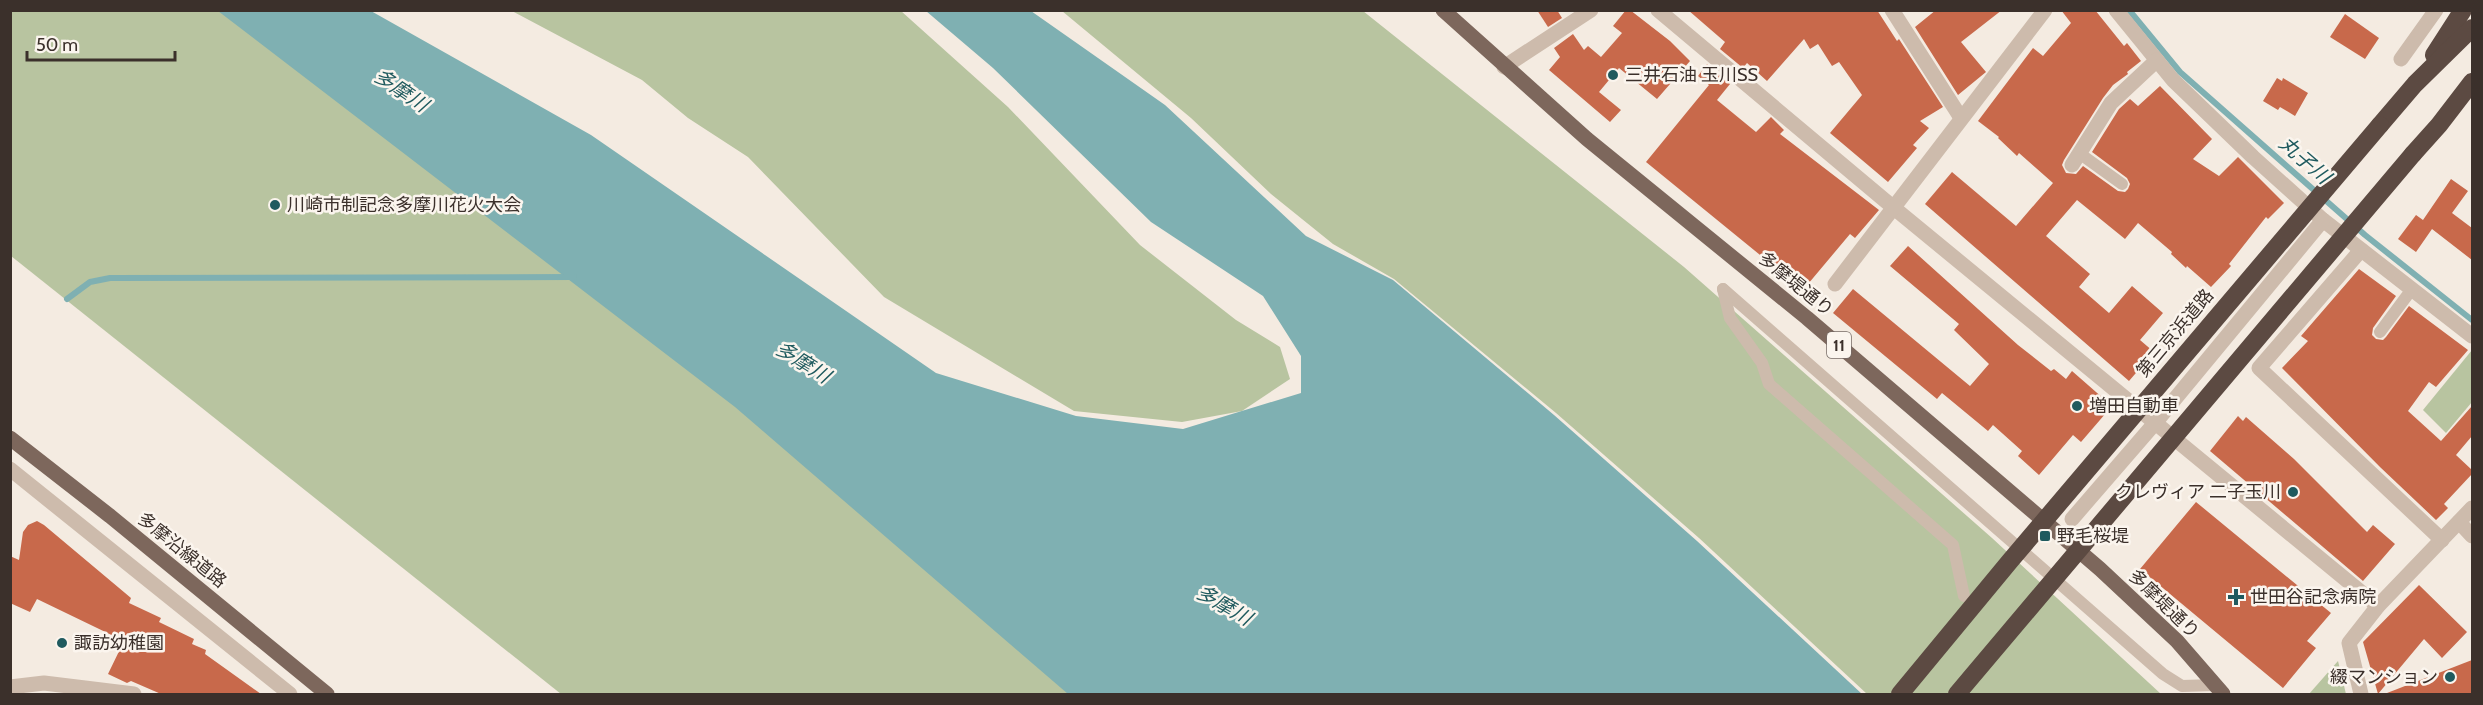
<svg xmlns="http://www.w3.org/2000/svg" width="2483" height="705" font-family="Cabin,'Noto Sans JP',sans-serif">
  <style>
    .green { fill: #b8c4a0 }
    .water { fill: #7fb0b2 }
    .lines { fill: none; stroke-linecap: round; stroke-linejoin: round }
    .stream { stroke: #7fb0b2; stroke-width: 6 }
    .building { fill: #c8694b }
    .service { stroke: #cdbbac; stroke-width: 12 }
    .minor { stroke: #cdbbac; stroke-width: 15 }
    .primary { stroke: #7d675c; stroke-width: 15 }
    .motorway { stroke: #5c4a42; stroke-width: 18 }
    .motorway-bridge { stroke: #5c4a42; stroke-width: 18 }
    .poi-dot { fill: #1f5a5e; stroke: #fbf5ee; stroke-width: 2 }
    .labels { text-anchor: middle; stroke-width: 5; stroke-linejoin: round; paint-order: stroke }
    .shield { fill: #fbf5ee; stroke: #756b66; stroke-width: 1.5 }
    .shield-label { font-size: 16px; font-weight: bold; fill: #3b302b }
    .poi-label { font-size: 18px; fill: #3b302b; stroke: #fbf5ee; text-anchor: start }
    .street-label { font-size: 18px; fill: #3b302b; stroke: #fbf5ee }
    .water-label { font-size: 20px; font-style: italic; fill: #1f5a5e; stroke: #fbf5ee }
  </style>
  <rect width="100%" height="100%" fill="#f4ebe1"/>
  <!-- green -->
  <g class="green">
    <path d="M10,11H220L734,404L1069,694H561L11,256Z"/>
    <path d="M512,11H901L1008,107L1140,245L1236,320L1280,347L1290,379L1242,411L1182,422L1074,411L884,297L748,157L688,118L642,80Z"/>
    <path d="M1062,11H1363L1684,267L1992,538L2161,694H1867L1699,538L1556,413L1394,279L1333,244L1271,194L1191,118Z"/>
    <path d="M2472,350V402L2446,433L2423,410Z"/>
    <path d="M2338,661L2346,694H2309Z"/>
  </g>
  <!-- water -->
  <path class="water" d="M218,11H371L591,135L936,373L1076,416L1183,429L1301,393V356L1263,296L1151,222L993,68L926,11H1031L1165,105L1306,236L1393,280L1554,415L1697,541L1862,694H1068L735,407Z"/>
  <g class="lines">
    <!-- stream -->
    <g class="stream">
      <path d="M2129,10L2180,72L2365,235L2472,320"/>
      <path d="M67,299L90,282L110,278L574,277"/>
    </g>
  </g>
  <!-- building -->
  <g class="building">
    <path d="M1537,10H1557L1562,18L1548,27Z"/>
    <path d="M1626,10H1630L1670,41L1690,61L1657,99L1619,68L1599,92L1621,110L1610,122L1549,70L1560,57L1554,48L1573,34L1584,50L1588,46L1601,57L1622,33L1613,26Z"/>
    <path d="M1688,10H1877L1897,41L1899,39L1943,107L1920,121L1929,128L1913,145L1917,148L1888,182L1830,133L1862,95L1839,62L1832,66L1818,44L1810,49L1804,39L1767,81L1747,63L1743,68L1720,49L1725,42Z"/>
    <path d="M1936,10H2002L1961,42L1986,72L1958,95L1915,27Z"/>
    <path d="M2061,10H2095L2124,46L2127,43L2141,61L2127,72L2128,74L2113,85L2103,98L2064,160L2062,165L2066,173L2076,174L2083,166L2118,191L2125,192L2128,189L2130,184L2127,178L2092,152L2119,109L2130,99L2138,106L2160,86L2212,139L2193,159L2219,176L2238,157L2284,203L2268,219L2266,217L2229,264L2231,266L2211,287L2187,266L2186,268L2171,254L2172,252L2138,223L2125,239L2077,200L2046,236L2090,274L2079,287L2109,313L2132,286L2163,313L2140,340L2154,352L2129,381L1925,204L1952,172L2016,226L2053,183L2019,153L2017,156L1998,138L1999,137L1978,121L2033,48L2043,56L2071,23Z"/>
    <path d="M2345,14L2379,38L2365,59L2330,37Z"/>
    <path d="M1707,64L1730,84L1717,100L1756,132L1771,117L1784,130L1780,134L1879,210L1855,238L1850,234L1803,290L1646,162L1709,85L1698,76Z"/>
    <path d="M2277,78L2282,81L2283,78L2308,93L2295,116L2280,107L2278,110L2263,101Z"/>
    <path d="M2451,179L2468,191L2452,213L2472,228V260L2432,229L2416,252L2398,239L2416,215L2423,220Z"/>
    <path d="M1908,246L2018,345L2051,371L2054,369L2066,379L2072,371L2112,406L2081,442L2073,435L2039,475L2018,456L2022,451L1993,425L1988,431L1942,393L1937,399L1833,313L1853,289L1970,386L1989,364L1954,330L1959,324L1890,266Z"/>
    <path d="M2359,269L2396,296L2373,328L2372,335L2376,339L2383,340L2386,337L2409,306L2468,350L2436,387L2429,382L2408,411L2441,441L2472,406V436L2456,455L2472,470V474L2444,504L2448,508L2436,520L2380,467L2282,368L2308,341L2301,336Z"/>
    <path d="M2238,416L2243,421L2246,417L2294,459L2367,532L2373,525L2395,544L2363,581L2210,451Z"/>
    <path d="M2196,502L2331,613L2307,641L2316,648L2283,688L2140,569Z"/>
    <path d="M37,521L44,525L131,598L129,603L161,618L159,622L194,639L192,644L206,650L205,654L261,694H161L131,681L127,683L108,674L124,641L37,599L30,612L10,603V556L19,560L23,532L28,525Z"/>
    <path d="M2419,585L2467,632L2442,658L2424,639L2378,694L2363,642Z"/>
    <path d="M2472,660V694H2387V693Z"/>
  </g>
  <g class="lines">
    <!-- service -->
    <g class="service">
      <path d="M2079,153L2122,184"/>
      <path d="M1723,289L2163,674L2182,686L2215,685"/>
      <path d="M1723,289L1730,318L1762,363L1769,384L1953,545L1964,596"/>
      <path d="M2380,332L2412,289"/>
    </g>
    <!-- minor -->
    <g class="minor">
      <path d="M1658,10L1894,208L2378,606"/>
      <path d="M1892,10L1961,118"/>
      <path d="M2116,10L2173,80L2253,157L2323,220L2472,336"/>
      <path d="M2401,59L2436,10"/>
      <path d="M1504,67L1591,10"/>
      <path d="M2072,165L2111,103L2157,60"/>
      <path d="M2361,250L2259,368L2442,540"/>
      <path d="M1835,284L2045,10"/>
      <path d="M10,469L290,694"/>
      <path d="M2072,519L2155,423L2323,220"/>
      <path d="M2459,522L2472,536"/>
      <path d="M10,687L44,683L134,694"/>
      <path d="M2361,694L2349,643L2378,606L2472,508"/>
    </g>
    <!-- primary -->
    <g class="primary">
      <path d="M1443,10L1587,139L1807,318L2100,569L2177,641L2223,694"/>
      <path d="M10,438L110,516L327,694"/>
    </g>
    <!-- motorway -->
    <g class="motorway">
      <path d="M2434,55L2463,10"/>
      <path d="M2380,125L2415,84L2472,28"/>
      <path d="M2413,154L2439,125L2472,82"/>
    </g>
    <!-- motorway-bridge -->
    <g class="motorway-bridge">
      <path d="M1900,694L2010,561L2380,125"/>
      <path d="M1957,694L2413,154"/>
    </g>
  </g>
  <!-- markers -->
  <g class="poi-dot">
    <circle cx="1613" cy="75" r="6"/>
    <circle cx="275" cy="205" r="6"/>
    <circle cx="2077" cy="406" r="6"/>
    <circle cx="2293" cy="492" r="6"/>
    <rect x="2039" y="530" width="12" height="12" rx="3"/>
    <path d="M2233 588h6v6h6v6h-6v6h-6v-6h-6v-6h6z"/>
    <circle cx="62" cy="643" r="6"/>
    <circle cx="2450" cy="677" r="6"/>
  </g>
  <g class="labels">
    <!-- shield labels -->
    <rect class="shield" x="1827" y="332" width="24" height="26" rx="4.5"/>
    <g class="shield-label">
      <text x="1839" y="351">11</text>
    </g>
    <!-- poi labels -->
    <g class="poi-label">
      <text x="1625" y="81">三井石油 玉川SS</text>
      <text x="287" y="211">川崎市制記念多摩川花火大会</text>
      <text x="2089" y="412">増田自動車</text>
      <text x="2281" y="498" text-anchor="end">クレヴィア 二子玉川</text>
      <text x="2057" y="542">野毛桜堤</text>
      <text x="2250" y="603">世田谷記念病院</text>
      <text x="74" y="649">諏訪幼稚園</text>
      <text x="2438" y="683" text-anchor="end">綴マンション</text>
    </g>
    <!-- street labels -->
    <g class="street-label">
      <text transform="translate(1796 284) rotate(39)" y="6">多摩堤通り</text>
      <text transform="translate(2175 333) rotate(-50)" y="6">第三京浜道路</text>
      <text transform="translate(182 550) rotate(39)" y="6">多摩沿線道路</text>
      <text transform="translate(2164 604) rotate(44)" y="6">多摩堤通り</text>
    </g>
    <!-- water labels -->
    <g class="water-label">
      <text transform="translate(401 90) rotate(34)" y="7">多摩川</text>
      <text transform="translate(2305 160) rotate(41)" y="7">丸子川</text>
      <text transform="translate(803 362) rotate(32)" y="7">多摩川</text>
      <text transform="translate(1224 605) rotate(30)" y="7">多摩川</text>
    </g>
  </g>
  <!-- border -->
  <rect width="2483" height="705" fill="none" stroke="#3b302b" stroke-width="24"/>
  <!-- scale -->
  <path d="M27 51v9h148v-9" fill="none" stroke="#3b302b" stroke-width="3"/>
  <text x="36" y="51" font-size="18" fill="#3b302b" stroke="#fbf5ee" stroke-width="4.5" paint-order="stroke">50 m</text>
</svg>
